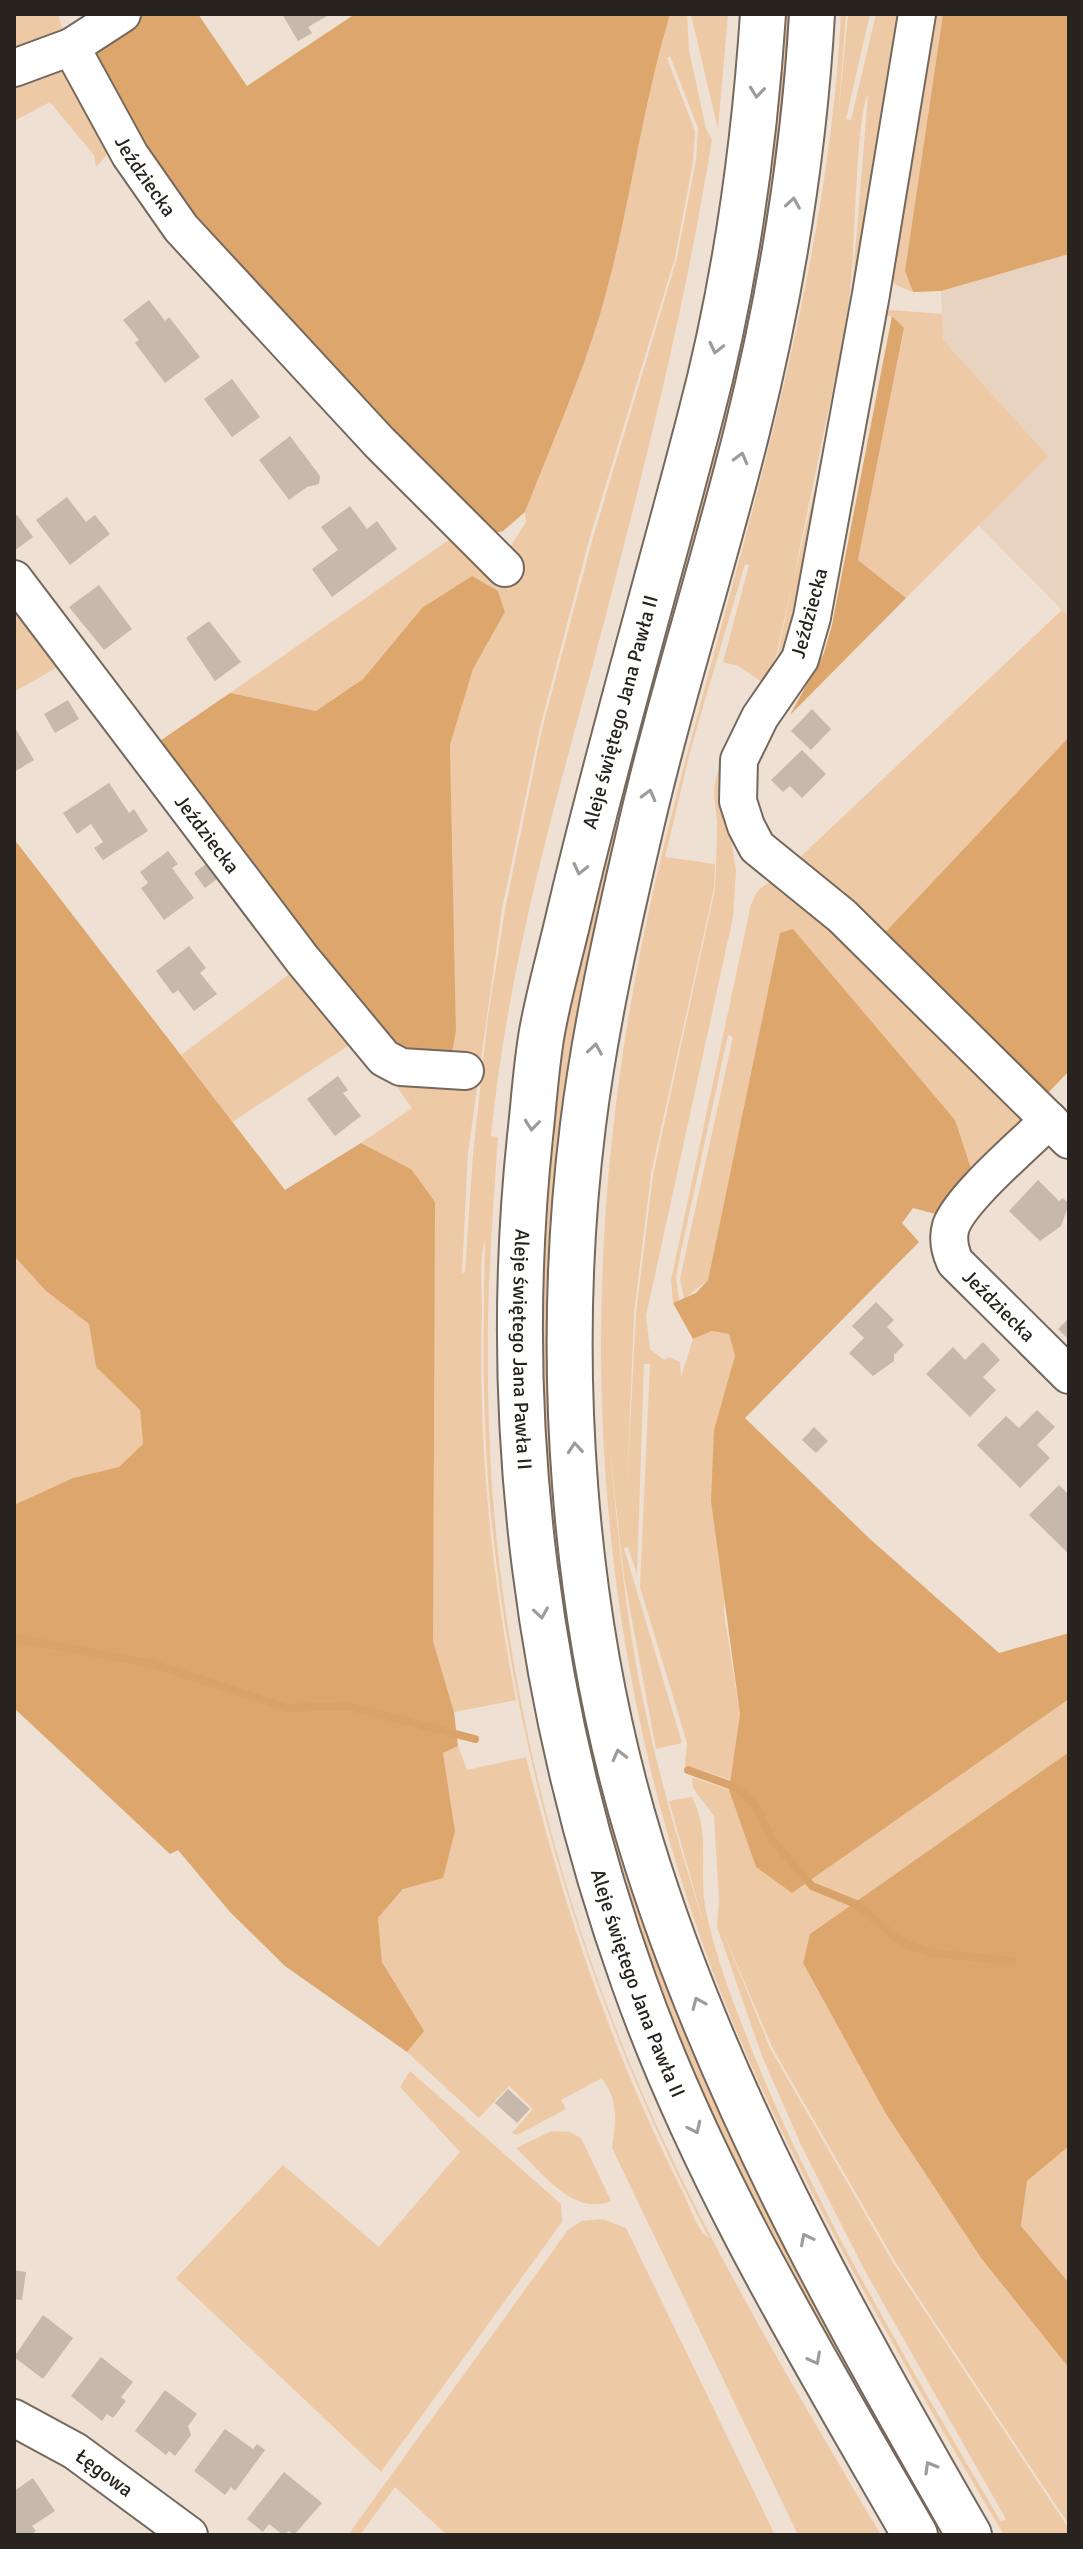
<svg xmlns="http://www.w3.org/2000/svg" width="1083" height="2549" font-family="Signika,sans-serif">
  <style>
    .built { fill: #e7d3c0 }
    .green { fill: #eec9a5; fill-rule: evenodd }
    .forest { fill: #dda66d }
    .lines { fill: none; stroke-linecap: round; stroke-linejoin: round }
    .stream { stroke: #d9a268; stroke-width: 8 }
    .building { fill: #c6b8aa }
    .minor-casing { stroke: #75685c; stroke-width: 40 }
    .highway-casing { stroke: #75685c; stroke-width: 48 }
    .minor { stroke: #fff; stroke-width: 36 }
    .highway { stroke: #fff; stroke-width: 44 }
    .oneway { stroke: #9e9c9a }
    .labels { text-anchor: middle; stroke-width: 8; stroke-linejoin: round; paint-order: stroke }
    .street-label { font-size: 20px; fill: #28231e; stroke: #fff }
  </style>
  <rect width="100%" height="100%" fill="#eee0d2"/>
  <!-- built -->
  <path class="built" d="M1069,254V617L978,525L1048,456L943,340L941,291Z"/>
  <!-- green -->
  <g class="green">
    <path d="M14,14H58L65,37L14,60Z"/>
    <path d="M670,14H687L689,50L706,129L712,139C684,316 639,490 593,664C550,820 507,974 491,1136L498,1137C492,1221 486,1305 488,1389C491,1631 548,1876 644,2097C710,2249 797,2393 881,2535H798L612,2148C616,2120 619,2103 602,2078L561,2100L566,2109L517,2135L512,2133L533,2109L509,2086L479,2118L407,2052L423,2031L382,1962L378,1918L455,1831L443,1753L458,1746L467,1770L526,1757C564,1907 612,2054 683,2192C689,2205 698,2232 709,2238C593,2014 518,1776 492,1525C482,1430 483,1335 485,1241C479,1259 482,1291 482,1312C478,1442 491,1573 516,1700L454,1712L433,1641L411,1169L361,1143L412,1108L392,1080L450,1064L456,1031L450,745L473,669L505,612L498,591L422,608L363,679L316,711L230,693L457,534L507,552L526,522L525,512C550,448 579,383 599,318C629,218 640,114 670,14ZM670,56L698,128L696,160L677,258L592,541L542,729L505,910L488,1017L473,1154L465,1272L462,1273L468,1153L502,909L540,728L589,540L675,258L693,162L695,131L667,58Z"/>
    <path d="M691,14H728L718,129L692,19Z"/>
    <path d="M780,14H794L788,88L762,272L734,401L589,976L588,1701L951,2535H934L739,2186L640,1958L557,1631L534,1327L559,1044Z"/>
    <path d="M841,14H846L838,119L848,14H870L846,119L851,120L876,14H907L797,629L729,825L736,871L733,917L646,1316L650,1349L664,1360L669,1357L680,1362L681,1377L693,1339L712,1331L729,1334L735,1356L729,1382L724,1613L740,1714L731,1780L685,1765L687,1743L640,1587L650,1364H644L637,1574L628,1547L624,1548L682,1743L656,1749L624,1577L609,1443C617,1522 624,1602 639,1680C655,1764 679,1846 705,1928L669,1801L692,1797C712,1834 697,1877 707,1916C714,1947 725,1980 736,2009C803,2189 904,2356 1001,2522L1006,2519L865,2271L802,2147L762,2056L717,1927L719,1900L714,1816L693,1788L692,1777L729,1790L756,1866L792,1893L1069,1699V1752L810,1934L803,1963L886,2114L981,2258L1069,2368V2525L897,2265L772,2047L721,1927L770,2048L895,2266L1069,2529V2535H1004C912,2380 821,2223 748,2058C583,1682 564,1275 656,879C723,592 826,311 841,14ZM868,95L851,302L777,658C756,700 724,735 715,784C713,796 716,809 717,821C717,844 716,866 715,889L653,1175L636,1314L627,1486L634,1314L651,1174L714,888L715,864L665,857L691,748L745,564L749,565L723,662L738,666L762,682L776,657C803,529 842,399 852,269C855,239 857,111 868,95Z"/>
    <path d="M928,14H943L905,271L913,292L896,285L890,277Z"/>
    <path d="M59,68C71,79 106,129 108,145C109,155 102,161 96,167L94,155L50,102L14,121V87L19,79Z"/>
    <path d="M891,310L942,314L943,340L1048,456L906,598L858,560L904,329L892,316H886L838,564L886,312Z"/>
    <path d="M14,605L61,665L14,692Z"/>
    <path d="M1062,610L1069,617V737L878,940L796,861Z"/>
    <path d="M774,881L786,883L1026,1120L976,1184L780,933L708,1280L684,1299L680,1279L733,1037L728,1035L679,1261L676,1278L679,1301L673,1303L671,1280L750,909C754,894 759,886 774,881Z"/>
    <path d="M296,969L351,1044L232,1122L181,1055Z"/>
    <path d="M14,1256L46,1291L89,1324L96,1367L140,1410L143,1444L120,1467L73,1478L14,1505Z"/>
    <path d="M410,2071L561,2204L562,2222L381,2472L176,2278L283,2165L379,2247L460,2152L400,2087Z"/>
    <path d="M552,2131L570,2132L581,2138L611,2201C573,2217 541,2171 516,2148Z"/>
    <path d="M1069,2146V2283L1021,2226L1027,2181Z"/>
    <path d="M602,2219L626,2228L775,2535H447L395,2487L360,2535H348L568,2230L582,2221Z"/>
  </g>
  <!-- forest -->
  <g class="forest">
    <path d="M135,14H198L247,86L355,14H670C640,114 629,218 599,318C579,383 550,448 525,512L503,531L482,536L185,222L90,44Z"/>
    <path d="M943,14H1069V254L941,291L913,292L905,271Z"/>
    <path d="M892,316L904,328L858,560L906,598L790,715L824,653L832,625Z"/>
    <path d="M472,576L498,591L505,612L473,669L450,745L456,1031L450,1064L396,1056L154,745L230,693L316,711L363,679L422,608Z"/>
    <path d="M1069,737V1071L1045,1096L878,940Z"/>
    <path d="M14,839L285,1190L361,1143L411,1169L435,1202L433,1641L454,1712L458,1746L443,1753L455,1831L443,1878L403,1889L378,1918L382,1962L424,2031L407,2052L285,1966L230,1912L178,1850L170,1854L14,1708V1505L73,1478L119,1467L143,1444L140,1410L96,1367L89,1324L46,1291L14,1256Z"/>
    <path d="M793,929L955,1120L976,1184L943,1216L913,1208L902,1223L919,1242L745,1418L870,1539L999,1653L1069,1633V1699L792,1893L756,1867L729,1790L740,1714L711,1501L714,1430L735,1356L729,1334L712,1331L693,1339L673,1303L696,1293L708,1280L780,933Z"/>
    <path d="M1069,1752V2146L1027,2181L1021,2226L1069,2283V2368L981,2258L886,2114L803,1963L810,1934Z"/>
  </g>
  <g class="lines">
    <!-- stream -->
    <g class="stream">
      <path d="M14,1638L153,1664L287,1708L347,1706L475,1739"/>
      <path d="M688,1770L738,1788L755,1804L773,1841L812,1886L856,1904L903,1943L932,1953L1012,1961"/>
    </g>
  </g>
  <!-- building -->
  <g class="building">
    <path d="M282,14H325L327,16L308,27L312,33L298,41Z"/>
    <path d="M149,300L165,321L169,317L200,357L165,383L135,343L139,340L123,320Z"/>
    <path d="M232,379L260,417L232,437L204,399Z"/>
    <path d="M290,436L320,476L319,484L307,487L289,500L259,460Z"/>
    <path d="M67,497L86,522L95,515L110,534L70,565L36,520Z"/>
    <path d="M350,506L367,529L377,521L397,549L332,597L312,569L338,550L321,527Z"/>
    <path d="M17,515L33,537L14,551V516Z"/>
    <path d="M99,585L132,629L104,650L69,607Z"/>
    <path d="M209,621L241,662L215,681L186,638Z"/>
    <path d="M68,700L79,719L55,733L44,714Z"/>
    <path d="M812,709L831,729L811,750L791,731Z"/>
    <path d="M14,726L34,760L14,772Z"/>
    <path d="M802,750L826,774L802,798L790,786L783,792L771,780Z"/>
    <path d="M109,783L129,813L134,809L148,831L103,860L94,848L103,842L91,824L77,834L63,813Z"/>
    <path d="M168,851L178,864L172,868L194,898L164,920L141,888L148,883L140,872Z"/>
    <path d="M206,864L217,879L205,888L194,873Z"/>
    <path d="M189,946L206,968L200,973L217,994L194,1011L178,990L173,994L156,971Z"/>
    <path d="M338,1076L348,1090L343,1093L361,1116L335,1136L307,1099Z"/>
    <path d="M1038,1180L1059,1201L1063,1198L1069,1204L1061,1226L1040,1241L1009,1211Z"/>
    <path d="M876,1302L894,1320L887,1327L904,1345L894,1355V1361L873,1376L849,1353L864,1338L852,1326Z"/>
    <path d="M1069,1318V1340L1058,1329Z"/>
    <path d="M983,1342L1000,1360L983,1377L996,1390L970,1417L926,1374L953,1347L965,1360Z"/>
    <path d="M1037,1410L1055,1427L1037,1445L1050,1458L1020,1488L977,1445L1006,1416L1019,1428Z"/>
    <path d="M814,1427L828,1441L816,1453L802,1440Z"/>
    <path d="M1059,1485L1067,1493L1069,1491V1554L1029,1515Z"/>
    <path d="M508,2089L530,2109L517,2123L495,2103Z"/>
    <path d="M14,2270L26,2272L22,2300L14,2299Z"/>
    <path d="M43,2315L73,2338L43,2379L14,2357Z"/>
    <path d="M101,2357L133,2382L121,2397L126,2401L113,2418L107,2414L102,2421L71,2396Z"/>
    <path d="M165,2390L197,2414L188,2426L191,2435L175,2456L169,2451L166,2455L135,2431Z"/>
    <path d="M225,2429L253,2449L257,2444L265,2450L235,2491L231,2487L225,2495L194,2471Z"/>
    <path d="M284,2472L322,2503L294,2535L289,2531L283,2535L269,2524L263,2532L247,2519Z"/>
    <path d="M33,2478L55,2511L32,2526L36,2531L30,2535H14V2491Z"/>
  </g>
  <g class="lines">
    <!-- minor casing -->
    <g class="minor-casing">
      <g id="minor">
        <path d="M917,14L871,294L812,617L800,659L760,717L739,760L738,801L746,826L757,847L842,916L1069,1140"/>
        <path d="M71,47L122,14"/>
        <path id="s1" d="M14,68L71,47L130,155L181,228L379,442L505,568"/>
        <path id="s2" d="M14,579L302,959L384,1058L401,1067L465,1071"/>
        <path id="s3" d="M1049,1120C1025,1144 962,1197 951,1226C947,1239 950,1251 955,1262L1069,1375"/>
        <path id="s4" d="M14,2418L75,2451L189,2535"/>
      </g>
    </g>
    <!-- highway casing -->
    <g class="highway-casing">
      <g id="highway">
        <path id="s5" d="M763,14C754,150 735,286 700,418C657,584 608,749 569,916C560,955 549,993 542,1032C536,1066 534,1102 530,1137C500,1422 538,1713 634,1982C703,2177 813,2357 915,2535"/>
        <path d="M812,14C804,155 781,294 747,431C713,568 669,702 638,839C616,934 595,1029 583,1125C554,1358 572,1619 641,1844C716,2089 842,2314 969,2535"/>
      </g>
    </g>
    <!-- minor -->
    <use href="#minor" class="minor"/>
    <!-- highway -->
    <use href="#highway" class="highway"/>
  </g>
  <!-- one-way arrows -->
  <defs><path id="oneway-chevron" d="M-2-3.5L2.5 0L-2 3.5" fill="none" stroke-width="1.6" stroke-linecap="round" stroke-linejoin="round" transform="scale(2)"/></defs>
  <g class="oneway">
    <use href="#oneway-chevron" transform="translate(757 92) rotate(96)"/>
    <use href="#oneway-chevron" transform="translate(793 203) rotate(-81)"/>
    <use href="#oneway-chevron" transform="translate(716 348) rotate(103)"/>
    <use href="#oneway-chevron" transform="translate(741 458) rotate(-75)"/>
    <use href="#oneway-chevron" transform="translate(649 795) rotate(-75)"/>
    <use href="#oneway-chevron" transform="translate(580 869) rotate(103)"/>
    <use href="#oneway-chevron" transform="translate(595 1049) rotate(-81)"/>
    <use href="#oneway-chevron" transform="translate(532 1125) rotate(96)"/>
    <use href="#oneway-chevron" transform="translate(575 1448) rotate(-95)"/>
    <use href="#oneway-chevron" transform="translate(541 1613) rotate(81)"/>
    <use href="#oneway-chevron" transform="translate(619 1755) rotate(-104)"/>
    <use href="#oneway-chevron" transform="translate(698 2003) rotate(-113)"/>
    <use href="#oneway-chevron" transform="translate(695 2128) rotate(65)"/>
    <use href="#oneway-chevron" transform="translate(806 2239) rotate(-117)"/>
    <use href="#oneway-chevron" transform="translate(815 2359) rotate(62)"/>
    <use href="#oneway-chevron" transform="translate(930 2467) rotate(-120)"/>
  </g>
  <g class="labels">
    <!-- street labels -->
    <g class="street-label">
      <text dy="7" stroke="none"><textPath href="#s1" startOffset="210">Jeździecka</textPath></text>
      <text transform="translate(809 613) rotate(-75)" y="7">Jeździecka</text>
      <text transform="translate(620 712) rotate(-75)" y="7">Aleje świętego Jana Pawła II</text>
      <text dy="7" stroke="none"><textPath href="#s2" startOffset="320">Jeździecka</textPath></text>
      <text dy="7" stroke="none"><textPath href="#s3" startOffset="244">Jeździecka</textPath></text>
      <text dy="7" stroke="none"><textPath href="#s5" startOffset="1362">Aleje świętego Jana Pawła II</textPath></text>
      <text dy="7" stroke="none"><textPath href="#s5" startOffset="2010">Aleje świętego Jana Pawła II</textPath></text>
      <text dy="7" stroke="none"><textPath href="#s4" startOffset="106">Łęgowa</textPath></text>
    </g>
  </g>
  <!-- border -->
  <rect width="1083" height="2549" fill="none" stroke="#28231e" stroke-width="32"/>
</svg>
